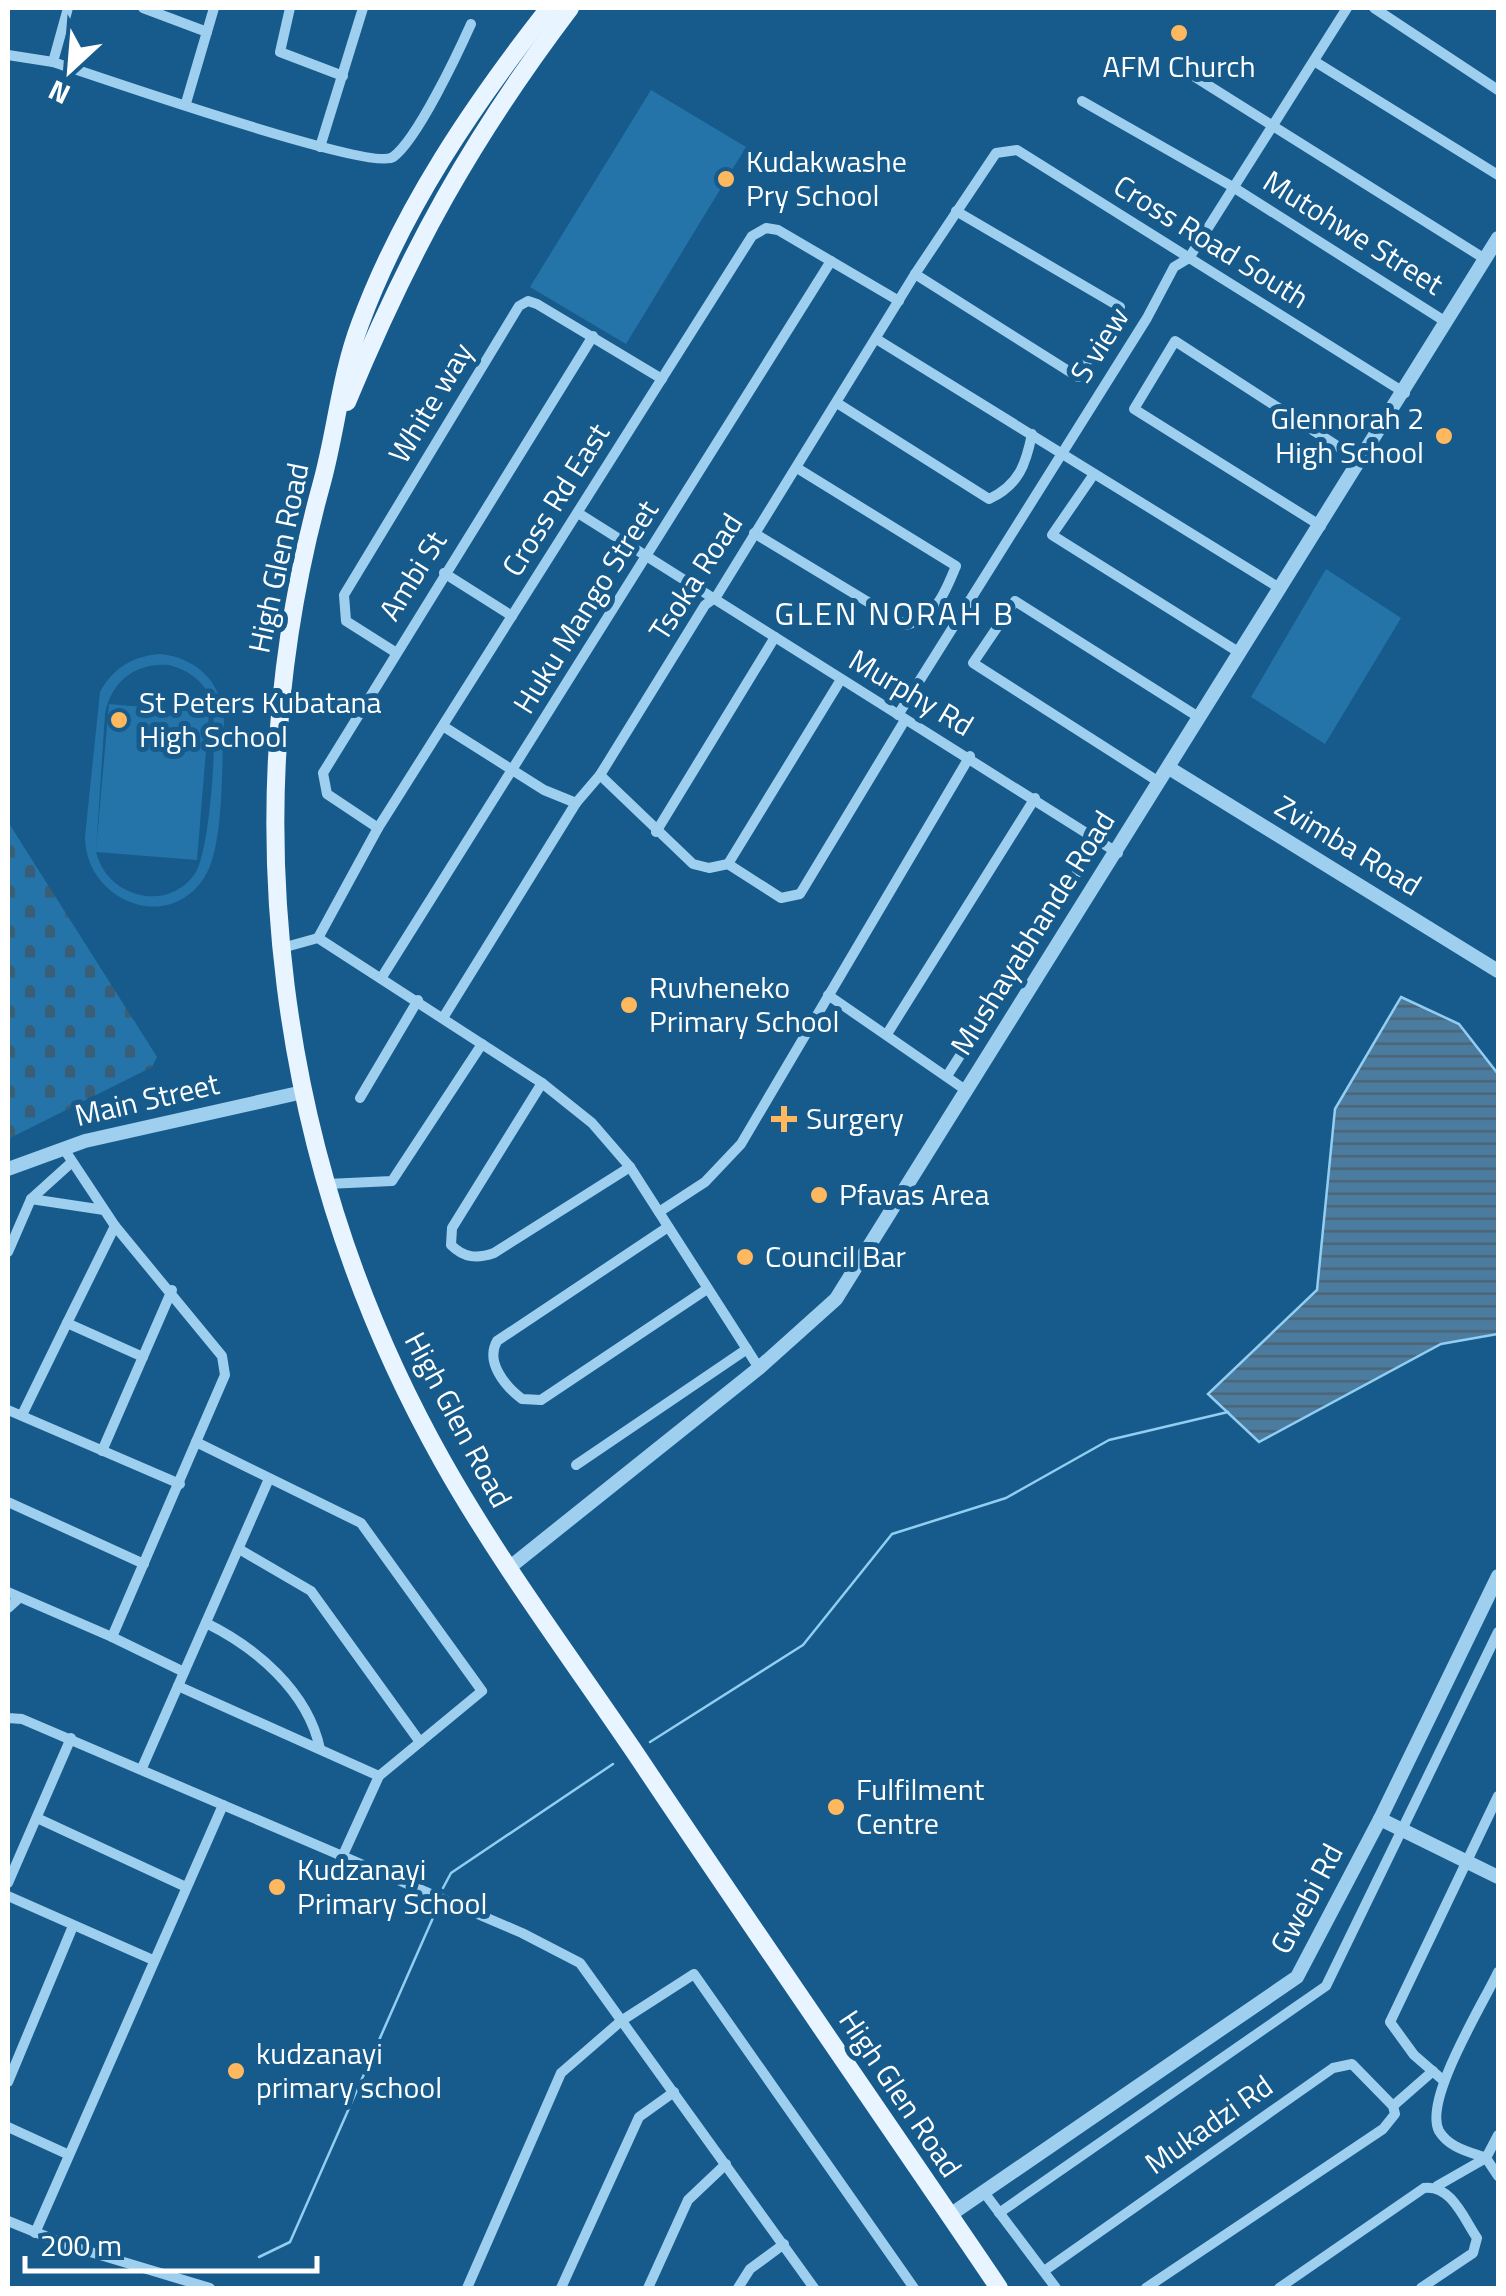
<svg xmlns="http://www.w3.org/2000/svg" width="1506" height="2296" font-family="'Titillium Web',sans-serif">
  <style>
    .green { fill: #2574a9; fill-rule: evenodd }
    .cemetery { fill: url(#cemetery-stones) }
    .water { fill: url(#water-rules); stroke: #92cdf2; stroke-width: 2.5 }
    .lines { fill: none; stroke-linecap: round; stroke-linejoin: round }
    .stream { stroke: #92cdf2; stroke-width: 2.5 }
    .minor { stroke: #9fcfef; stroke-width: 10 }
    .tertiary { stroke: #9fcfef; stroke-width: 14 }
    .primary { stroke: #e8f4ff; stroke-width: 18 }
    .poi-dot { fill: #ffb85e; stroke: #165b8c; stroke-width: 4 }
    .labels { text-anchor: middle; stroke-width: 10; stroke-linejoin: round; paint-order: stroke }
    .poi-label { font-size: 30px; fill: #fff; stroke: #165b8c; text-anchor: start }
    .street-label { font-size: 30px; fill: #fff; stroke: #165b8c }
    .neighbourhood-label { font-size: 32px; letter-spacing: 2.5px; fill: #fff; stroke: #165b8c }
  </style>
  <defs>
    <pattern id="cemetery-stones" width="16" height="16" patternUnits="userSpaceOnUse" patternTransform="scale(2.5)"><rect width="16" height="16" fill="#2574a9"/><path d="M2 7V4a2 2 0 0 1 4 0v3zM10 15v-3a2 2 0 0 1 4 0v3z" fill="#3a5e76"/></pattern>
    <pattern id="water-rules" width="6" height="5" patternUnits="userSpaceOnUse" patternTransform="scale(2.5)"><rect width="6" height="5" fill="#4b7ca0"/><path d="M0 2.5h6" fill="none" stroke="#4c6476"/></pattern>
  </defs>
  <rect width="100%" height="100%" fill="#165b8c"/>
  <!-- green -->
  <g class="green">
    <path d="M651,90L746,147L626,344L530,287Z"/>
    <path d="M1326,569L1401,618L1325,744L1251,697Z"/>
    <path d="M160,654C199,658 224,685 224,724C221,764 225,846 204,878C166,935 85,899 85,837L100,692C113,668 133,656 160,654ZM169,665C187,670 202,679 210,697C220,721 210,849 196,872C169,914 107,898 96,852L197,860L209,713L109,704L96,850L105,714C111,681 136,662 169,665Z"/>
  </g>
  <!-- cemetery -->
  <path class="cemetery" d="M8,822L157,1057L152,1067L8,1139Z"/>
  <!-- water -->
  <path class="water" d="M1401,997L1459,1024L1498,1074V1334L1441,1344L1259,1442L1208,1394L1317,1290L1335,1109Z"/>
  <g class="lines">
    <!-- stream -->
    <g class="stream">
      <path d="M650,1742L803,1645L892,1534L1006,1498L1109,1440L1228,1412"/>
      <path d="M443,1888L451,1873L613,1764"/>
      <path d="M259,2257L290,2242L436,1911"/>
    </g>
    <!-- minor -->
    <g class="minor">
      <path d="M68,8L53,62C96,76 371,172 393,157C417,140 458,53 471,24"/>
      <path d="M143,8L207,32"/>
      <path d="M290,8L280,52L343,76"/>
      <path d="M1374,8L1498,90"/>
      <path d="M8,55L53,62"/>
      <path d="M1314,61L1498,175"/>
      <path d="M1195,77L1485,259"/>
      <path d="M1082,101L1233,187L1446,322"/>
      <path d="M186,103L214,8"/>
      <path d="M320,147L363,8"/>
      <path d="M915,274L1078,377L1120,307L956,211"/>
      <path d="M878,340L1281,589"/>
      <path d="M837,403L989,499C1019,485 1026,464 1032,434"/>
      <path d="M1094,474L1052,535L1240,653"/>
      <path d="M578,513L1118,853"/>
      <path d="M1321,526L1134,409L1175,341L1362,462"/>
      <path d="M754,533L906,625C936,617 945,593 956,566L797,468"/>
      <path d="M444,573L512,616"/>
      <path d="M395,652L346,621L344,595L519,306L528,301L537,304L662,379"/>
      <path d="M898,715L1147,318L1174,267L1189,258L1347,8"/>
      <path d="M446,728L544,790L576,803"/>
      <path d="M600,775L693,864L709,868L728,864L840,681"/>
      <path d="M1159,782L973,663L1015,601L1200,718"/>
      <path d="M378,828L327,794L323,773L593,336"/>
      <path d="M656,832L775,637"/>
      <path d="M728,864L781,898L800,894L905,720"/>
      <path d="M318,938L378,828L752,236L766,228L778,230L899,301"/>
      <path d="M282,948L318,938L542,1083L592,1123L630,1167L759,1368"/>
      <path d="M382,977L831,261"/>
      <path d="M828,995L967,1091"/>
      <path d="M443,1018L576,803L600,775L705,605L716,597L915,274L996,153L1017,150L1405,393"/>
      <path d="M887,1034L1035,798"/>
      <path d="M947,1076L1098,840"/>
      <path d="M542,1083L452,1228L451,1245C464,1258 477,1259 494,1253L630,1167"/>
      <path d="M360,1098L418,1000"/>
      <path d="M64,1149L115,1226L222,1356L225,1375L196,1442"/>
      <path d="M327,1184L392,1181L482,1044"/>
      <path d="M31,1199L104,1210"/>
      <path d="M659,1212L705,1182L741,1144L970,756"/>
      <path d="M668,1227L497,1341C485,1362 505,1386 522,1399L541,1400L707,1289"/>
      <path d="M8,1252L31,1199L72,1162"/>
      <path d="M67,1323L115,1226"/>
      <path d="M8,1410L180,1484"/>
      <path d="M22,1415L67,1323L143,1357"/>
      <path d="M102,1451L172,1290"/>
      <path d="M576,1465L747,1349"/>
      <path d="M8,1502L144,1564"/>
      <path d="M239,1549L311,1591L420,1742"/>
      <path d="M8,1592L112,1637L196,1442L361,1523L482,1691L379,1776L343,1855"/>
      <path d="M8,1608L19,1598"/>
      <path d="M206,1623C255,1647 308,1691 320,1749"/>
      <path d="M112,1637L184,1672"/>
      <path d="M178,1686L379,1776"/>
      <path d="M8,1718L22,1719L522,1933L580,1963L814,2288"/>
      <path d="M142,1768L268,1481"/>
      <path d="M37,1818L186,1887"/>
      <path d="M8,1883L71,1738"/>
      <path d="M8,1896L153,1960"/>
      <path d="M1444,2081L1414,2055L1390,2022L1498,1796"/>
      <path d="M8,2082L73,1926"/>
      <path d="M1393,2106L1433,2071"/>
      <path d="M8,2127L67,2154"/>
      <path d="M1486,2158C1470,2152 1449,2148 1439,2131C1423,2100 1483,2004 1498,1972"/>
      <path d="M1486,2158L1498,2135"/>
      <path d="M1486,2158L1498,2176"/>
      <path d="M1437,2186L1486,2158"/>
      <path d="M983,2191L1056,2288"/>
      <path d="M999,2213L1326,1986L1498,1632"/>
      <path d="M8,2221L67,2245L210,2288"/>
      <path d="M35,2233L223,1805"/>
      <path d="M1044,2271L1333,2068L1352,2064L1393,2106L1395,2114L1383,2129L1146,2288"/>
      <path d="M467,2288L561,2073L621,2021L694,1974L914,2288"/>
      <path d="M561,2288L639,2117L674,2092"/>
      <path d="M648,2288L688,2200L726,2164"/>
      <path d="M738,2288L750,2269L784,2244"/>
      <path d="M1279,2288L1424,2188C1451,2184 1464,2219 1477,2238L1473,2253L1421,2288"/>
    </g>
    <!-- tertiary -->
    <g class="tertiary">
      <path d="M1169,768L1498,971"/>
      <path d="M8,1169L85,1141L303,1092"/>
      <path d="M510,1567L759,1368L836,1299L1498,238"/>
      <path d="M1380,1819L1498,1877"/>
      <path d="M950,2215L1297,1977L1380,1819L1498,1576"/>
    </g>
    <!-- primary -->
    <g class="primary">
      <path d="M549,8C473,105 403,208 360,324C340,377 336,433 321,486C231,814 276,1165 443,1462C501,1565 574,1662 640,1760C758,1937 880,2112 999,2288"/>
      <path d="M347,402C410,250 471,139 570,8"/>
    </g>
  </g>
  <!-- markers -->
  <g class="poi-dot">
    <circle cx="1179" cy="33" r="10"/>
    <circle cx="726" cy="179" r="10"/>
    <circle cx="1444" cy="436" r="10"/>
    <circle cx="119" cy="720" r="10"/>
    <circle cx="629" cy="1005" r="10"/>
    <path d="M779 1104h10v10h10v10h-10v10h-10v-10h-10v-10h10z"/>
    <circle cx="819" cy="1195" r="10"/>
    <circle cx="745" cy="1257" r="10"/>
    <circle cx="836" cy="1807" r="10"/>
    <circle cx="277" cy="1887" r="10"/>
    <circle cx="236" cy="2071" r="10"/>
  </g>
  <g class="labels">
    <!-- poi labels -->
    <g class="poi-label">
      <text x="1179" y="77" text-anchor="middle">AFM Church</text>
      <text x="746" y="172">Kudakwashe<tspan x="746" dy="34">Pry School</tspan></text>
      <text x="1424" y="429" text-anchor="end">Glennorah 2<tspan x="1424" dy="34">High School</tspan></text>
      <text x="139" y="713">St Peters Kubatana<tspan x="139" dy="34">High School</tspan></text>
      <text x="649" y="998">Ruvheneko<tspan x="649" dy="34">Primary School</tspan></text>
      <text x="806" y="1129">Surgery</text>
      <text x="839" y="1205">Pfavas Area</text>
      <text x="765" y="1267">Council Bar</text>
      <text x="856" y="1800">Fulfilment<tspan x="856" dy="34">Centre</tspan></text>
      <text x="297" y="1880">Kudzanayi<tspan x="297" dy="34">Primary School</tspan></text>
      <text x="256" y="2064">kudzanayi<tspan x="256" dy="34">primary school</tspan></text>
    </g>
    <!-- street labels -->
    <g class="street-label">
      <text transform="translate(1353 233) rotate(32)" y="10">Mutohwe Street</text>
      <text transform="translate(1211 242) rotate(32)" y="10">Cross Road South</text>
      <text transform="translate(1100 345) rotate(-58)" y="10">S view</text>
      <text transform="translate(431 403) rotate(-59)" y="10">White way</text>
      <text transform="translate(556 500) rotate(-58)" y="10">Cross Rd East</text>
      <text transform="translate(279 558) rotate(-78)" y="10">High Glen Road</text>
      <text transform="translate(413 576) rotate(-58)" y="10">Ambi St</text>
      <text transform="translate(696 577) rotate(-57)" y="10">Tsoka Road</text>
      <text transform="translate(586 607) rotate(-58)" y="10">Huku Mango Street</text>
      <text transform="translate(911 693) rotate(31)" y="10">Murphy Rd</text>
      <text transform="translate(1348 846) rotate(31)" y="10">Zvimba Road</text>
      <text transform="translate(1033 933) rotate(-58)" y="10">Mushayabhande Road</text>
      <text transform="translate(147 1100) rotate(-13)" y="10">Main Street</text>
      <text transform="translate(458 1420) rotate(62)" y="10">High Glen Road</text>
      <text transform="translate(1307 1899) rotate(-62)" y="10">Gwebi Rd</text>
      <text transform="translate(900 2094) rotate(56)" y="10">High Glen Road</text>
      <text transform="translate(1209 2125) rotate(-35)" y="10">Mukadzi Rd</text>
    </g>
    <!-- neighbourhood labels -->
    <g class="neighbourhood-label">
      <text x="895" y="625">GLEN NORAH B</text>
    </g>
  </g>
  <!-- border -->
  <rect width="1506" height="2296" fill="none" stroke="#ffffff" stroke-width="20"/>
  <!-- north arrow -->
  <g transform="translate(70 70) rotate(206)" stroke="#165b8c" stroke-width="8" paint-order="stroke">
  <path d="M0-8L18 38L0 25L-18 38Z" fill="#ffffff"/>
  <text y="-15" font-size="28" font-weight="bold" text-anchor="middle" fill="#ffffff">N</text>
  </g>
  <!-- scale -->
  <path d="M25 2256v15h292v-15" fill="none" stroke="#ffffff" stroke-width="5"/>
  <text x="40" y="2256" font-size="30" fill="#ffffff" stroke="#165b8c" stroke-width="8" paint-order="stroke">200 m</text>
</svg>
